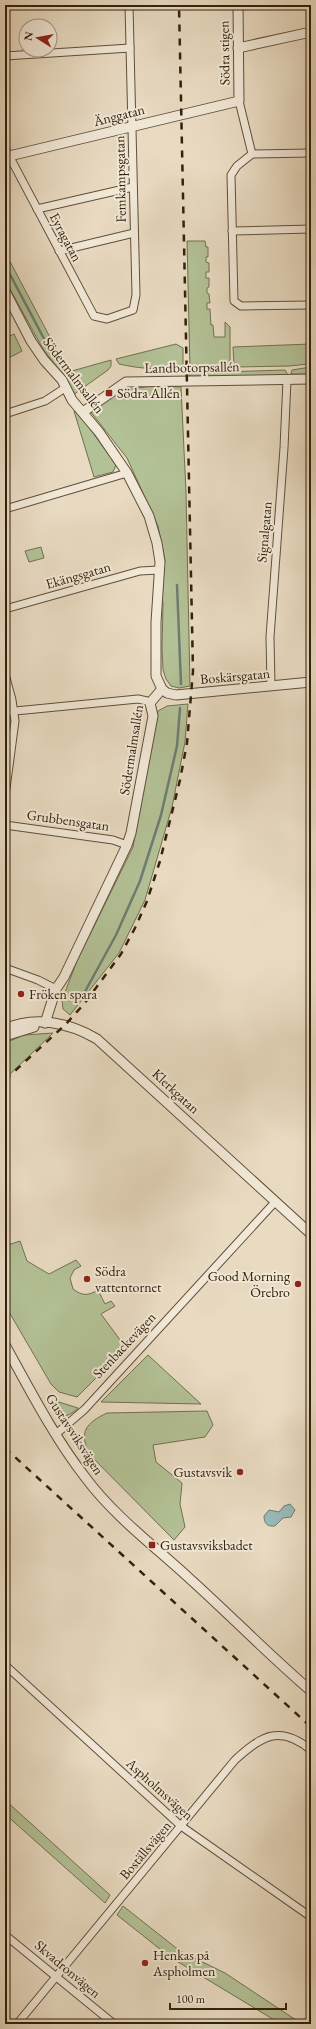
<svg xmlns="http://www.w3.org/2000/svg" width="316" height="2029" font-family="'EB Garamond',serif">
  <style>
    .green { fill: #b3c196; stroke: #727050 }
    .water { fill: #98bab8; stroke: #6f7c73 }
    .lines { fill: none; stroke-linecap: round; stroke-linejoin: round }
    .stream { stroke: #6f7c73; stroke-width: 2.5 }
    .minor-casing { stroke: #604f39; stroke-width: 9 }
    .tertiary-casing { stroke: #604f39; stroke-width: 11 }
    .minor { stroke: #f1e8d7; stroke-width: 7 }
    .tertiary { stroke: #f1e8d7; stroke-width: 9 }
    .rail { stroke: #32200b; stroke-width: 2.5; stroke-dasharray: 7 7; stroke-linecap: butt }
    .poi-dot { fill: #8f2418; stroke: #f1e8d7; stroke-width: 1.5 }
    .labels { text-anchor: middle; stroke-width: 4; stroke-linejoin: round; paint-order: stroke }
    .street-label { font-size: 14px; fill: #32200b; stroke: #f1e8d7 }
    .poi-label { font-size: 14px; fill: #32200b; stroke: #f1e8d7; text-anchor: start }
  </style>
  <rect width="100%" height="100%" fill="#e9dbc2"/>
  <filter id="stains"><feTurbulence type="fractalNoise" baseFrequency=".005" numOctaves="4"/><feColorMatrix values="0 0 0 0 .2 0 0 0 0 .09 0 0 0 0 .02 0 0 0 .5 -.17"/></filter>
  <radialGradient id="worn" r=".72"><stop offset=".6" stop-color="#630" stop-opacity="0"/><stop offset="1" stop-color="#630" stop-opacity=".3"/></radialGradient>
  <!-- green -->
  <g class="green">
    <path d="M187,241H205L206,247H208V257H206V262L209,263V272H206V278H209V287L207,288V293L209,294L210,303H207V309H210L211,325H213L214,337H225V322L230,327V368L190,369Z"/>
    <path d="M5,252L62,360L72,371L111,360V366L108,370L73,395L62,374L43,349L5,280Z"/>
    <path d="M14,334L22,351L5,360V338Z"/>
    <path d="M176,344L183,348V368C161,370 141,369 119,364L116,359Z"/>
    <path d="M311,344V363L309,364L289,366L236,367L234,365L233,347Z"/>
    <path d="M311,367V374H291L292,370Z"/>
    <path d="M285,370L288,375L262,377L189,376V373Z"/>
    <path d="M151,386L181,387L186,492L190,686L179,688L171,686L166,679L163,670L162,649L163,603L160,585L165,560L158,526L127,458L90,411L119,391Z"/>
    <path d="M74,411L78,412L116,465L113,472L94,477Z"/>
    <path d="M41,547L44,558L29,562L25,551Z"/>
    <path d="M188,704L185,742L172,807L145,900L119,953L70,1015L63,1009L62,1000L77,961L133,847L158,711L167,706Z"/>
    <path d="M53,1033L7,1077L5,1078V1043L24,1035Z"/>
    <path d="M20,1241L27,1261L49,1274L76,1260L81,1266L74,1270L70,1278L73,1289C82,1296 88,1296 98,1290L105,1304L111,1301L115,1306L101,1314L126,1348L77,1397L59,1392L51,1384L5,1305V1246Z"/>
    <path d="M148,1355L201,1404L101,1402Z"/>
    <path d="M46,1398L78,1408C61,1424 54,1414 46,1398Z"/>
    <path d="M207,1411L213,1425L205,1437L153,1445L156,1462L182,1483L180,1504L185,1527L174,1540L90,1455C78,1432 86,1423 107,1413Z"/>
    <path d="M5,1800L110,1895L105,1903L5,1814Z"/>
    <path d="M123,1906L180,1951L225,1973L302,2024H281L170,1957L117,1915Z"/>
  </g>
  <!-- water -->
  <path class="water" d="M290,1504L295,1510L291,1517L283,1518L275,1526C267,1527 264,1523 264,1516L269,1510L279,1512L284,1506Z"/>
  <g class="lines">
    <!-- stream -->
    <g class="stream">
      <path d="M5,265L50,350"/>
      <path d="M177,585L181,684"/>
      <path d="M82,997L116,935L140,881L161,815L177,746L180,708"/>
    </g>
    <!-- minor casing -->
    <g class="minor-casing">
      <g id="minor">
        <path d="M5,56L130,48"/>
        <path d="M239,101L252,154L237,166L231,175L234,301L241,306L311,305"/>
        <path d="M5,148L94,316L107,319L133,310L136,295L129,5"/>
        <path d="M252,154L311,153"/>
        <path d="M37,209L133,187"/>
        <path d="M232,231L311,229"/>
        <path d="M59,251L134,233"/>
        <path d="M5,414L45,401L65,388"/>
        <path d="M5,509L127,473"/>
        <path d="M5,609L140,571L159,570"/>
        <path d="M5,674L12,700L15,721L5,796"/>
        <path d="M271,686L270,637L284,448L287,380"/>
        <path d="M5,712L138,699L147,701L150,703"/>
        <path d="M5,825L113,840L127,845"/>
        <path d="M5,968L38,980L56,989"/>
        <path d="M56,1434L85,1409L275,1202"/>
        <path d="M5,1665L181,1826L311,1917"/>
        <path d="M5,1935L114,2024"/>
        <path d="M17,2024L235,1760C261,1736 280,1724 311,1750"/>
      </g>
    </g>
    <!-- tertiary casing -->
    <g class="tertiary-casing">
      <g id="tertiary">
        <path d="M238,48L311,32"/>
        <path d="M5,157L239,101L238,5"/>
        <path d="M5,291L31,341L44,360L62,380L72,400L99,432L127,473L149,516L157,543L160,562L156,622V676L162,689L167,693L176,695L311,682"/>
        <path d="M83,412L126,382L311,379"/>
        <path d="M45,1023L56,989L64,977L127,845L131,833L153,716L150,703L162,689"/>
        <path d="M5,1029C35,1015 70,1023 97,1039L311,1234"/>
        <path d="M5,1036L34,1027"/>
        <path d="M5,1345C30,1390 54,1437 85,1477C114,1516 153,1545 189,1578C230,1615 269,1655 311,1691"/>
      </g>
    </g>
    <!-- minor -->
    <use href="#minor" class="minor"/>
    <!-- tertiary -->
    <use href="#tertiary" class="tertiary"/>
    <!-- rail -->
    <g class="rail">
      <path d="M5,1080L65,1025L84,1004L121,954L135,928L147,901L160,861L180,780L187,743L193,671L179,5"/>
      <path d="M5,1448L311,1727"/>
    </g>
  </g>
  <!-- markers -->
  <g class="poi-dot">
    <rect x="105" y="389" width="8" height="8" rx="2"/>
    <circle cx="21" cy="994" r="4"/>
    <circle cx="87" cy="1279" r="4"/>
    <circle cx="298" cy="1284" r="4"/>
    <circle cx="240" cy="1472" r="4"/>
    <rect x="148" y="1541" width="8" height="8" rx="2"/>
    <circle cx="145" cy="1963" r="4"/>
  </g>
  <g class="labels">
    <!-- street labels -->
    <g class="street-label">
      <text transform="translate(224 53) rotate(-91)" y="5">Södra stigen</text>
      <text transform="translate(119 115) rotate(-14)" y="5">Änggatan</text>
      <text transform="translate(120 179) rotate(-91)" y="5">Femkampsgatan</text>
      <text transform="translate(66 237) rotate(62)" y="5">Eyragatan</text>
      <text transform="translate(192 367) rotate(-1)" y="5">Landbotorpsallén</text>
      <text transform="translate(74 375) rotate(53)" y="5">Södermalmsallén</text>
      <text transform="translate(264 532) rotate(-85)" y="5">Signalgatan</text>
      <text transform="translate(78 575) rotate(-16)" y="5">Ekängsgatan</text>
      <text transform="translate(235 676) rotate(-5)" y="5">Boskärsgatan</text>
      <text transform="translate(131 750) rotate(-81)" y="5">Södermalmsallén</text>
      <text transform="translate(68 820) rotate(8)" y="5">Grubbensgatan</text>
      <text transform="translate(176 1091) rotate(43)" y="5">Klerkgatan</text>
      <text transform="translate(124 1345) rotate(-47)" y="5">Stenbackevägen</text>
      <text transform="translate(75 1434) rotate(57)" y="5">Gustavsviksvägen</text>
      <text transform="translate(160 1789) rotate(42)" y="5">Aspholmsvägen</text>
      <text transform="translate(145 1850) rotate(-50)" y="5">Boställsvägen</text>
      <text transform="translate(68 1969) rotate(40)" y="5">Skvadronvägen</text>
    </g>
    <!-- poi labels -->
    <g class="poi-label">
      <text x="117" y="398">Södra Allén</text>
      <text x="29" y="999">Fröken spara</text>
      <text x="95" y="1276">Södra<tspan x="95" dy="16">vattentornet</tspan></text>
      <text x="290" y="1281" text-anchor="end">Good Morning<tspan x="290" dy="16">Örebro</tspan></text>
      <text x="232" y="1477" text-anchor="end">Gustavsvik</text>
      <text x="160" y="1550">Gustavsviksbadet</text>
      <text x="153" y="1960">Henkas på<tspan x="153" dy="16">Aspholmen</tspan></text>
    </g>
  </g>
  <!-- margin -->
  <rect width="316" height="2029" fill="none" stroke="#e9dbc2" stroke-width="20"/>
  <rect x="6" y="6" width="304" height="2017" fill="none" stroke="#32200b" stroke-width="2"/>
  <rect x="10" y="10" width="296" height="2009" fill="none" stroke="#32200b"/>
  <!-- north arrow -->
  <g transform="translate(38 38) rotate(281)"><circle r="19" fill="#f1e8d7" stroke="#a59885"/>
  <path d="M0-3L7 15L0 10L-7 15Z" fill="#8f2418"/>
  <text y="-6" font-size="11" font-weight="bold" text-anchor="middle" fill="#32200b">N</text>
  </g>
  <!-- scale -->
  <path d="M170 2003v6h116v-6" fill="none" stroke="#32200b" stroke-width="2"/>
  <text x="176" y="2003" font-size="12" fill="#32200b" stroke="#f1e8d7" stroke-width="3" paint-order="stroke">100 m</text>
  <rect width="100%" height="100%" filter="url(#stains)"/>
  <rect width="100%" height="100%" fill="url(#worn)"/>
</svg>
